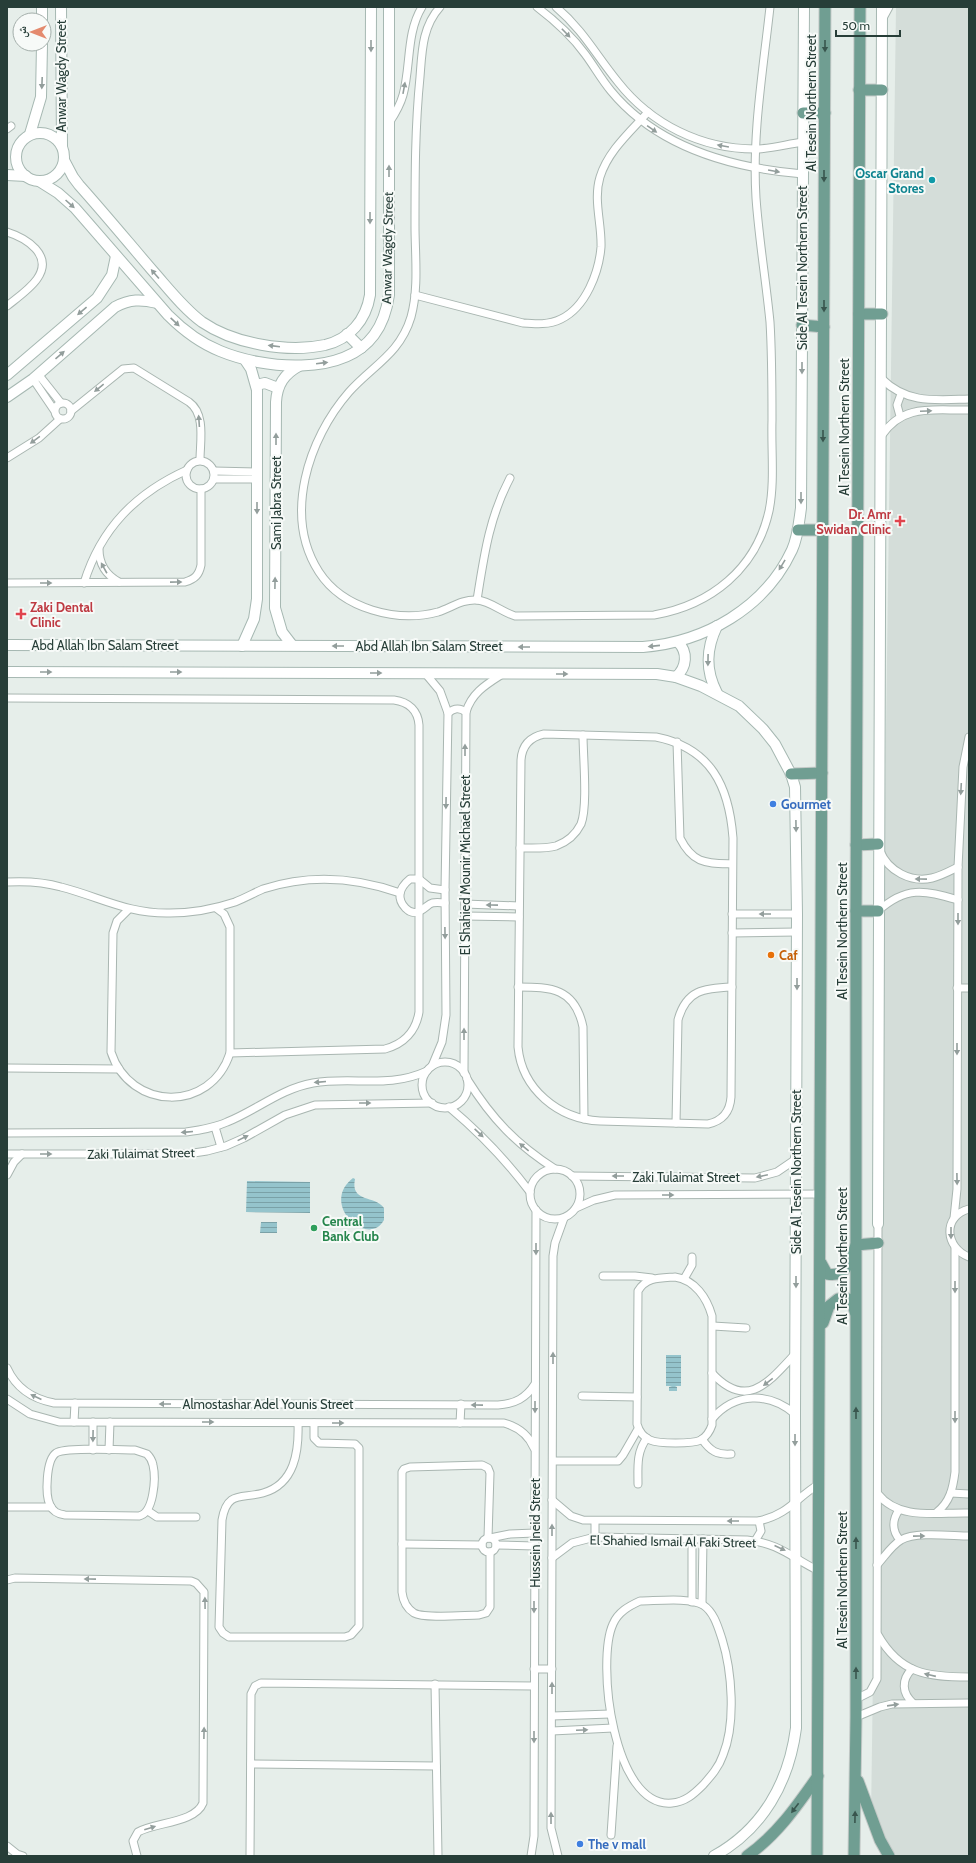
<svg xmlns="http://www.w3.org/2000/svg" width="976" height="1863" font-family="Cabin,'Noto Naskh Arabic',sans-serif">
  <style>
    .built { fill: #d4ddd9 }
    .water { fill: url(#water-rules) }
    .lines { fill: none; stroke-linecap: round; stroke-linejoin: round }
    .street-casing { stroke: #a9b6b1; stroke-width: 9 }
    .secondary-casing { stroke: #a6b8b2; stroke-width: 12 }
    .primary-casing { stroke: #c3c9c7; stroke-width: 13 }
    .street { stroke: #fff; stroke-width: 7 }
    .secondary { stroke: #fff; stroke-width: 10 }
    .primary { stroke: #709e92; stroke-width: 11 }
    .oneway { fill: #939e9c }
    .oneway2 { fill: #39564e }
    .culture-dot { fill: #0f9aa8; stroke: #f7faf8; stroke-width: 1.5 }
    .health-dot { fill: #e0444e; stroke: #f7faf8; stroke-width: 1.5 }
    .shop-dot { fill: #3f7fe0; stroke: #f7faf8; stroke-width: 1.5 }
    .food-dot { fill: #e8710a; stroke: #f7faf8; stroke-width: 1.5 }
    .leisure-dot { fill: #2e9e5b; stroke: #f7faf8; stroke-width: 1.5 }
    .labels { text-anchor: middle; stroke-width: 4; stroke-linejoin: round; paint-order: stroke }
    .street-label { font-size: 13px; fill: #273e38; stroke: #f7faf8 }
    .culture-label { font-size: 13px; font-weight: bold; fill: #0d838f; stroke: #f7faf8; text-anchor: end }
    .health-label { font-size: 13px; font-weight: bold; fill: #be3a42; stroke: #f7faf8; text-anchor: end }
    .shop-label { font-size: 13px; font-weight: bold; fill: #366cbe; stroke: #f7faf8; text-anchor: start }
    .food-label { font-size: 13px; font-weight: bold; fill: #c56008; stroke: #f7faf8; text-anchor: start }
    .leisure-label { font-size: 13px; font-weight: bold; fill: #27864d; stroke: #f7faf8; text-anchor: start }
  </style>
  <defs>
    <pattern id="water-rules" width="6" height="5" patternUnits="userSpaceOnUse"><rect width="6" height="5" fill="#95c4cc"/><path d="M0 2.5h6" fill="none" stroke="#7aa1a7"/></pattern>
  </defs>
  <rect width="100%" height="100%" fill="#e6eeea"/>
  <!-- built -->
  <path class="built" d="M896,7H969V1856H899L889,1852L871,1818Z"/>
  <!-- water -->
  <g class="water">
    <path d="M353,1178L355,1179C350,1203 375,1195 384,1208V1220C368,1249 319,1204 353,1178Z"/>
    <path d="M247,1181L310,1182V1213L246,1212Z"/>
    <path d="M261,1222H277V1233H260Z"/>
    <path d="M666,1355H681V1386H675L677,1387V1391H669V1387L672,1386H666Z"/>
  </g>
  <g class="lines">
    <!-- street casing -->
    <g class="street-casing">
      <g id="street">
        <path d="M440,7C422,27 422,52 420,77C415,127 415,176 415,226C415,255 419,288 411,317C400,354 372,366 349,392C308,439 283,516 319,572C343,609 397,623 438,612C451,608 462,599 477,600C490,601 502,612 515,616L654,615C711,605 756,569 769,511C775,482 771,450 772,420C772,387 772,355 770,322C766,281 759,240 756,198C752,134 763,71 770,7"/>
        <path d="M537,7C554,20 572,36 585,54C594,66 601,79 611,91C658,148 731,168 803,174"/>
        <path d="M556,7C583,30 596,55 618,82C651,124 701,149 755,149C771,149 787,144 803,142"/>
        <path d="M883,18L889,7"/>
        <path d="M389,123C395,114 400,106 403,95C411,66 406,33 422,7"/>
        <path d="M7,129L11,126"/>
        <path d="M7,232C26,238 54,255 37,279C30,289 17,298 7,306"/>
        <path d="M415,295L523,323C536,324 549,325 561,319C586,307 599,272 601,247C602,224 593,200 600,177C608,151 630,132 648,112"/>
        <path d="M38,374L61,403"/>
        <path d="M33,379L54,410"/>
        <path d="M882,379C907,404 936,400 969,399"/>
        <circle cx="63" cy="411" r="8"/>
        <path d="M71,411L123,369L134,368L189,402C206,414 200,442 200,460"/>
        <path d="M900,416L897,405L901,394"/>
        <path d="M882,435C904,403 934,411 969,410"/>
        <path d="M7,458L39,438L60,419"/>
        <circle cx="200" cy="475" r="14"/>
        <path d="M214,471L257,472"/>
        <path d="M214,479H257"/>
        <path d="M99,549C99,565 106,575 119,582"/>
        <path d="M7,583L185,582C195,579 199,575 201,565V489"/>
        <path d="M84,583C101,528 136,493 187,470"/>
        <path d="M477,600C484,556 489,518 510,478"/>
        <path d="M425,673L440,691L448,713L445,890L446,1015L442,1042L432,1066"/>
        <path d="M7,698L394,700C409,702 418,711 419,725V1012C416,1031 404,1044 385,1049L230,1053"/>
        <path d="M448,713C454,708 459,707 466,712"/>
        <path d="M544,734L656,737C711,748 729,786 733,838L731,1097C730,1112 722,1121 708,1124L600,1121C558,1119 522,1089 518,1047L521,760C522,745 530,737 544,734Z"/>
        <path d="M677,742L680,838C693,864 706,863 732,864"/>
        <path d="M520,848C532,848 545,849 556,846C567,842 576,834 581,824C588,806 583,756 583,735"/>
        <path d="M880,851C888,871 911,883 932,878C941,876 950,871 958,867"/>
        <path d="M7,882C25,881 44,882 61,887C100,897 128,914 170,913C192,913 214,909 235,902C245,898 254,893 263,889C309,874 355,877 400,893"/>
        <path d="M445,890L430,888L419,879H410C405,883 401,887 400,894C399,903 409,917 420,911C431,905 427,901 445,903"/>
        <path d="M465,904L519,906"/>
        <path d="M129,909L117,921L113,933L111,1052C130,1111 211,1113 230,1053V927L224,914L216,908"/>
        <path d="M878,911C906,886 924,890 958,900"/>
        <path d="M732,914H797"/>
        <path d="M465,916L519,917"/>
        <path d="M732,933L797,932"/>
        <path d="M518,987C551,987 575,988 583,1027L584,1119"/>
        <path d="M957,988H969"/>
        <circle cx="445" cy="1085" r="23"/>
        <path d="M7,1068L119,1069"/>
        <path d="M464,1073L466,712C472,692 487,684 504,673"/>
        <path d="M467,1079C492,1119 516,1144 555,1169"/>
        <path d="M449,1107C480,1133 506,1160 530,1192"/>
        <path d="M676,1123L678,1020C686,990 704,988 732,987"/>
        <path d="M215,1127L221,1147"/>
        <path d="M7,1133L186,1132C200,1130 214,1128 227,1122C257,1110 280,1089 313,1083C353,1076 388,1089 427,1071"/>
        <path d="M7,1154H187L207,1151L226,1146L244,1138L285,1115L315,1105L432,1103"/>
        <circle cx="555" cy="1194" r="25"/>
        <path d="M7,1175L14,1162L22,1154"/>
        <path d="M572,1176L755,1178L777,1172L796,1159"/>
        <path d="M576,1208L594,1200L615,1195L821,1194"/>
        <path d="M969,1209C942,1216 945,1248 969,1257"/>
        <path d="M954,1218L957,1189L958,867L963,767L969,737"/>
        <path d="M603,1276H635L652,1278"/>
        <path d="M675,1277C695,1280 707,1298 712,1316V1425C710,1431 707,1436 701,1440C692,1444 659,1444 650,1440C643,1437 639,1431 637,1424L638,1291C646,1277 660,1278 675,1277Z"/>
        <path d="M684,1279L692,1265V1257"/>
        <path d="M713,1326L746,1328"/>
        <path d="M7,1368C16,1388 33,1399 54,1403L498,1405C515,1404 526,1398 535,1384"/>
        <path d="M712,1373C747,1411 769,1382 795,1354"/>
        <path d="M582,1396L637,1397"/>
        <path d="M7,1399L30,1414L59,1422L504,1423C518,1427 528,1434 534,1448"/>
        <path d="M712,1419C735,1392 769,1392 795,1414"/>
        <path d="M74,1422L75,1403"/>
        <path d="M298,1423C299,1451 295,1484 263,1493C242,1499 227,1490 222,1520L219,1627L223,1633L229,1637H345L351,1635L359,1626V1448L355,1444L319,1443L314,1438V1423"/>
        <path d="M460,1423L461,1404"/>
        <path d="M702,1439C710,1451 717,1455 731,1454"/>
        <path d="M93,1450V1422"/>
        <path d="M109,1450L110,1422"/>
        <path d="M135,1450L147,1454C150,1457 152,1460 153,1465C156,1478 154,1513 139,1516L65,1515C58,1514 53,1512 50,1505C45,1495 46,1460 56,1453C66,1447 121,1450 135,1450Z"/>
        <path d="M553,1461H618L623,1455L638,1429"/>
        <path d="M638,1484C638,1468 636,1452 647,1438"/>
        <path d="M951,1493L969,1494"/>
        <path d="M878,1494C899,1521 939,1512 969,1513"/>
        <path d="M552,1500L571,1516L583,1520L759,1521C789,1514 796,1498 819,1484"/>
        <path d="M7,1507H51"/>
        <path d="M899,1510C892,1520 892,1531 900,1540"/>
        <path d="M148,1511L157,1517H196"/>
        <path d="M937,1512C950,1502 953,1488 955,1472V1248"/>
        <path d="M595,1521V1537"/>
        <path d="M488,1538L490,1473L488,1468L482,1465L410,1467L404,1469L402,1472V1592C403,1601 406,1608 414,1613C425,1619 465,1615 479,1615L486,1613L490,1607V1552"/>
        <path d="M490,1538L510,1534L535,1533"/>
        <circle cx="489" cy="1545" r="7"/>
        <path d="M692,1539V1602"/>
        <path d="M755,1541L761,1531L759,1521"/>
        <path d="M402,1544L482,1545"/>
        <path d="M496,1545L535,1546"/>
        <path d="M552,1558L572,1543L595,1537L747,1540C779,1543 792,1558 819,1571"/>
        <path d="M877,1565C885,1556 892,1545 901,1540C916,1531 952,1536 969,1536"/>
        <path d="M7,1580L15,1578L191,1581L196,1583L204,1592L203,1803C195,1823 156,1822 138,1832L133,1841L137,1856"/>
        <path d="M640,1601C656,1601 690,1597 703,1605C714,1612 718,1627 722,1639C732,1671 736,1723 723,1755C719,1767 711,1776 703,1785C694,1794 685,1802 672,1803C613,1809 596,1661 613,1624C618,1612 629,1606 640,1601Z"/>
        <path d="M702,1604L703,1539"/>
        <path d="M878,1635C900,1674 928,1677 969,1677"/>
        <path d="M534,1669H552"/>
        <path d="M912,1669C901,1680 902,1693 913,1703"/>
        <path d="M435,1684L438,1856"/>
        <path d="M856,1699L870,1692L877,1679L878,1224"/>
        <path d="M552,1716L610,1714"/>
        <path d="M856,1717L880,1707L892,1704L969,1703"/>
        <path d="M552,1731L613,1728"/>
        <path d="M251,1764L436,1766"/>
        <path d="M611,1835L617,1746"/>
        <path d="M7,1846L17,1854L23,1856"/>
        <path d="M250,1856L251,1694L255,1686L261,1683L534,1686"/>
        <path d="M531,1856L534,1836L536,1210"/>
        <path d="M558,1856L551,1828L553,1256L555,1243L564,1218"/>
      </g>
    </g>
    <!-- secondary casing -->
    <g class="secondary-casing">
      <g id="secondary">
        <path d="M61,7L62,146"/>
        <path d="M42,20V7"/>
        <circle cx="40" cy="157" r="24"/>
        <path d="M30,134L41,97L42,44"/>
        <path d="M64,160L73,177L79,185C104,213 128,242 152,270C168,288 183,308 202,322C234,344 288,353 325,345C350,339 366,320 370,295L371,7"/>
        <path d="M7,175L26,176"/>
        <path d="M39,181L58,193L75,208L168,315C183,330 200,343 220,351C263,369 343,377 374,335C383,323 387,309 389,295V7"/>
        <path d="M347,334L361,348"/>
        <path d="M7,375L97,298L112,275L116,256"/>
        <path d="M256,385L265,383L278,388"/>
        <path d="M7,397L33,379L115,307C130,299 141,299 157,303"/>
        <path d="M7,645L643,647C705,642 765,608 792,550C798,537 799,522 801,508L804,7"/>
        <path d="M292,645L282,632L275,608L276,402C277,385 284,374 299,366"/>
        <path d="M242,646L254,619L257,599V390L251,369L245,360"/>
        <path d="M7,672L657,674L676,677L701,686L739,706L763,729L775,744L791,774L795,787L797,914L795,1414L796,1728C789,1782 763,1829 714,1856"/>
        <path d="M676,677C687,667 688,652 678,642"/>
        <path d="M717,693C705,670 706,649 717,626"/>
        <path d="M878,1224C878,818 882,413 882,7"/>
      </g>
    </g>
    <!-- primary casing -->
    <g class="primary-casing">
      <g id="primary">
        <path d="M859,90H882"/>
        <path d="M803,113H825"/>
        <path d="M859,314H882"/>
        <path d="M802,325L824,327"/>
        <path d="M798,530H823"/>
        <path d="M791,774L822,773"/>
        <path d="M856,845L878,844"/>
        <path d="M856,911H878"/>
        <path d="M821,1263L827,1274C847,1278 850,1260 856,1245L878,1243"/>
        <path d="M823,1323L829,1306L838,1299H849L853,1304L855,1312"/>
        <path d="M858,1781L880,1840L889,1856"/>
        <path d="M747,1856C777,1835 797,1806 818,1776"/>
        <path d="M817,1856L825,7"/>
        <path d="M854,1856L856,1717V911L860,7"/>
      </g>
    </g>
    <!-- street -->
    <use href="#street" class="street"/>
    <!-- secondary -->
    <use href="#secondary" class="secondary"/>
    <!-- primary -->
    <use href="#primary" class="primary"/>
  </g>
  <!-- one-way arrows -->
  <defs><path id="oneway-solid" d="M-6-.8H1V-3.2L6.5 0L1 3.2V.8H-6Z"/></defs>
  <g class="oneway">
    <use href="#oneway-solid" transform="translate(566 33) rotate(46)"/>
    <use href="#oneway-solid" transform="translate(371 46) rotate(90)"/>
    <use href="#oneway-solid" transform="translate(42 83) rotate(92)"/>
    <use href="#oneway-solid" transform="translate(404 88) rotate(-80)"/>
    <use href="#oneway-solid" transform="translate(652 129) rotate(35)"/>
    <use href="#oneway-solid" transform="translate(723 146) rotate(-170)"/>
    <use href="#oneway-solid" transform="translate(389 171) rotate(-90)"/>
    <use href="#oneway-solid" transform="translate(774 171) rotate(10)"/>
    <use href="#oneway-solid" transform="translate(70 204) rotate(42)"/>
    <use href="#oneway-solid" transform="translate(370 218) rotate(90)"/>
    <use href="#oneway-solid" transform="translate(155 274) rotate(-131)"/>
    <use href="#oneway-solid" transform="translate(82 311) rotate(140)"/>
    <use href="#oneway-solid" transform="translate(175 322) rotate(43)"/>
    <use href="#oneway-solid" transform="translate(274 346) rotate(-173)"/>
    <use href="#oneway-solid" transform="translate(60 355) rotate(-41)"/>
    <use href="#oneway-solid" transform="translate(322 363) rotate(-7)"/>
    <use href="#oneway-solid" transform="translate(802 368) rotate(90)"/>
    <use href="#oneway-solid" transform="translate(99 388) rotate(141)"/>
    <use href="#oneway-solid" transform="translate(926 411) rotate(-2)"/>
    <use href="#oneway-solid" transform="translate(199 421) rotate(-94)"/>
    <use href="#oneway-solid" transform="translate(276 439) rotate(-90)"/>
    <use href="#oneway-solid" transform="translate(35 440) rotate(144)"/>
    <use href="#oneway-solid" transform="translate(801 498) rotate(90)"/>
    <use href="#oneway-solid" transform="translate(257 508) rotate(90)"/>
    <use href="#oneway-solid" transform="translate(782 565) rotate(121)"/>
    <use href="#oneway-solid" transform="translate(104 568) rotate(-119)"/>
    <use href="#oneway-solid" transform="translate(176 582) rotate(-1)"/>
    <use href="#oneway-solid" transform="translate(46 583)"/>
    <use href="#oneway-solid" transform="translate(275 583) rotate(-89)"/>
    <use href="#oneway-solid" transform="translate(338 646) rotate(-180)"/>
    <use href="#oneway-solid" transform="translate(654 646) rotate(174)"/>
    <use href="#oneway-solid" transform="translate(524 647) rotate(-180)"/>
    <use href="#oneway-solid" transform="translate(708 660) rotate(91)"/>
    <use href="#oneway-solid" transform="translate(46 672)"/>
    <use href="#oneway-solid" transform="translate(176 672)"/>
    <use href="#oneway-solid" transform="translate(376 673)"/>
    <use href="#oneway-solid" transform="translate(562 674)"/>
    <use href="#oneway-solid" transform="translate(465 750) rotate(-90)"/>
    <use href="#oneway-solid" transform="translate(961 789) rotate(93)"/>
    <use href="#oneway-solid" transform="translate(446 803) rotate(91)"/>
    <use href="#oneway-solid" transform="translate(796 826) rotate(89)"/>
    <use href="#oneway-solid" transform="translate(921 879) rotate(-179)"/>
    <use href="#oneway-solid" transform="translate(492 905) rotate(-179)"/>
    <use href="#oneway-solid" transform="translate(765 914) rotate(180)"/>
    <use href="#oneway-solid" transform="translate(958 919) rotate(90)"/>
    <use href="#oneway-solid" transform="translate(445 933) rotate(89)"/>
    <use href="#oneway-solid" transform="translate(797 984) rotate(90)"/>
    <use href="#oneway-solid" transform="translate(464 1034) rotate(-90)"/>
    <use href="#oneway-solid" transform="translate(957 1049) rotate(90)"/>
    <use href="#oneway-solid" transform="translate(320 1082) rotate(175)"/>
    <use href="#oneway-solid" transform="translate(365 1103)"/>
    <use href="#oneway-solid" transform="translate(187 1132) rotate(175)"/>
    <use href="#oneway-solid" transform="translate(479 1133) rotate(43)"/>
    <use href="#oneway-solid" transform="translate(243 1138) rotate(-26)"/>
    <use href="#oneway-solid" transform="translate(524 1147) rotate(-141)"/>
    <use href="#oneway-solid" transform="translate(46 1154)"/>
    <use href="#oneway-solid" transform="translate(618 1176) rotate(-180)"/>
    <use href="#oneway-solid" transform="translate(762 1176) rotate(168)"/>
    <use href="#oneway-solid" transform="translate(957 1179) rotate(89)"/>
    <use href="#oneway-solid" transform="translate(668 1195)"/>
    <use href="#oneway-solid" transform="translate(951 1233) rotate(90)"/>
    <use href="#oneway-solid" transform="translate(536 1249) rotate(90)"/>
    <use href="#oneway-solid" transform="translate(796 1282) rotate(90)"/>
    <use href="#oneway-solid" transform="translate(955 1287) rotate(90)"/>
    <use href="#oneway-solid" transform="translate(553 1358) rotate(-90)"/>
    <use href="#oneway-solid" transform="translate(768 1382) rotate(142)"/>
    <use href="#oneway-solid" transform="translate(36 1397) rotate(-155)"/>
    <use href="#oneway-solid" transform="translate(165 1404) rotate(-180)"/>
    <use href="#oneway-solid" transform="translate(477 1405) rotate(-179)"/>
    <use href="#oneway-solid" transform="translate(535 1407) rotate(90)"/>
    <use href="#oneway-solid" transform="translate(955 1417) rotate(90)"/>
    <use href="#oneway-solid" transform="translate(208 1422)"/>
    <use href="#oneway-solid" transform="translate(338 1423)"/>
    <use href="#oneway-solid" transform="translate(93 1436) rotate(91)"/>
    <use href="#oneway-solid" transform="translate(795 1440) rotate(90)"/>
    <use href="#oneway-solid" transform="translate(733 1521) rotate(-180)"/>
    <use href="#oneway-solid" transform="translate(552 1530) rotate(-90)"/>
    <use href="#oneway-solid" transform="translate(919 1536) rotate(-1)"/>
    <use href="#oneway-solid" transform="translate(780 1548) rotate(24)"/>
    <use href="#oneway-solid" transform="translate(90 1579) rotate(-179)"/>
    <use href="#oneway-solid" transform="translate(205 1603) rotate(-91)"/>
    <use href="#oneway-solid" transform="translate(534 1607) rotate(90)"/>
    <use href="#oneway-solid" transform="translate(930 1675) rotate(-167)"/>
    <use href="#oneway-solid" transform="translate(552 1688) rotate(-90)"/>
    <use href="#oneway-solid" transform="translate(893 1705) rotate(-8)"/>
    <use href="#oneway-solid" transform="translate(582 1730) rotate(-3)"/>
    <use href="#oneway-solid" transform="translate(204 1733) rotate(-89)"/>
    <use href="#oneway-solid" transform="translate(534 1737) rotate(90)"/>
    <use href="#oneway-solid" transform="translate(551 1818) rotate(-90)"/>
    <use href="#oneway-solid" transform="translate(150 1828) rotate(-17)"/>
  </g>
  <g class="oneway2">
    <use href="#oneway-solid" transform="translate(825 46) rotate(90)"/>
    <use href="#oneway-solid" transform="translate(824 176) rotate(90)"/>
    <use href="#oneway-solid" transform="translate(824 306) rotate(90)"/>
    <use href="#oneway-solid" transform="translate(823 436) rotate(90)"/>
    <use href="#oneway-solid" transform="translate(856 1413) rotate(-90)"/>
    <use href="#oneway-solid" transform="translate(856 1543) rotate(-90)"/>
    <use href="#oneway-solid" transform="translate(856 1673) rotate(-90)"/>
    <use href="#oneway-solid" transform="translate(795 1808) rotate(127)"/>
    <use href="#oneway-solid" transform="translate(855 1817) rotate(-89)"/>
  </g>
  <!-- markers -->
  <circle class="culture-dot" cx="932" cy="180" r="4"/>
  <g class="health-dot">
    <path d="M898 515h4v4h4v4h-4v4h-4v-4h-4v-4h4z"/>
    <path d="M19 608h4v4h4v4h-4v4h-4v-4h-4v-4h4z"/>
  </g>
  <g class="shop-dot">
    <circle cx="773" cy="804" r="4"/>
    <circle cx="580" cy="1844" r="4"/>
  </g>
  <circle class="food-dot" cx="771" cy="955" r="4"/>
  <circle class="leisure-dot" cx="314" cy="1228" r="4"/>
  <g class="labels">
    <!-- street labels -->
    <g class="street-label">
      <text transform="translate(61 76) rotate(-90)" y="5">Anwar Wagdy Street</text>
      <text transform="translate(811 103) rotate(-90)" y="5">Al Tesein Northern Street</text>
      <text transform="translate(387 248) rotate(-89)" y="5">Anwar Wagdy Street</text>
      <text transform="translate(802 268) rotate(-90)" y="5">Side Al Tesein Northern Street</text>
      <text transform="translate(844 427) rotate(-90)" y="5">Al Tesein Northern Street</text>
      <text transform="translate(276 503) rotate(-90)" y="5">Sami Jabra Street</text>
      <text x="105" y="650">Abd Allah Ibn Salam Street</text>
      <text x="429" y="651">Abd Allah Ibn Salam Street</text>
      <text transform="translate(465 865) rotate(-90)" y="5">El Shahied Mounir Michael Street</text>
      <text transform="translate(842 931) rotate(-90)" y="5">Al Tesein Northern Street</text>
      <text transform="translate(141 1153) rotate(-1)" y="5">Zaki Tulaimat Street</text>
      <text transform="translate(796 1172) rotate(-90)" y="5">Side Al Tesein Northern Street</text>
      <text x="686" y="1182">Zaki Tulaimat Street</text>
      <text transform="translate(842 1256) rotate(-90)" y="5">Al Tesein Northern Street</text>
      <text x="268" y="1409">Almostashar Adel Younis Street</text>
      <text transform="translate(535 1533) rotate(-90)" y="5">Hussein Jneid Street</text>
      <text transform="translate(673 1541) rotate(1)" y="5">El Shahied Ismail Al Faki Street</text>
      <text transform="translate(842 1580) rotate(-90)" y="5">Al Tesein Northern Street</text>
    </g>
    <!-- culture labels -->
    <g class="culture-label">
      <text x="924" y="178">Oscar Grand<tspan x="924" dy="15">Stores</tspan></text>
    </g>
    <!-- health labels -->
    <g class="health-label">
      <text x="891" y="519">Dr. Amr<tspan x="891" dy="15">Swidan Clinic</tspan></text>
      <text x="30" y="612" text-anchor="start">Zaki Dental<tspan x="30" dy="15">Clinic</tspan></text>
    </g>
    <!-- shop labels -->
    <g class="shop-label">
      <text x="781" y="809">Gourmet</text>
      <text x="588" y="1849">The v mall</text>
    </g>
    <!-- food labels -->
    <g class="food-label">
      <text x="779" y="960">Caf</text>
    </g>
    <!-- leisure labels -->
    <g class="leisure-label">
      <text x="322" y="1226">Central<tspan x="322" dy="15">Bank Club</tspan></text>
    </g>
  </g>
  <!-- border -->
  <rect width="976" height="1863" fill="none" stroke="#273e38" stroke-width="16"/>
  <!-- north arrow -->
  <g transform="translate(32 32) rotate(270)"><circle r="19" fill="#f7faf8" stroke="#a4afab"/>
  <path d="M0-3L7 15L0 10L-7 15Z" fill="#e48a6e"/>
  <text y="-6" font-size="11" font-weight="bold" text-anchor="middle" fill="#273e38">ش</text>
  </g>
  <!-- scale -->
  <path d="M836 30v6h64v-6" fill="none" stroke="#273e38" stroke-width="2"/>
  <text x="842" y="30" font-size="12" fill="#273e38" stroke="#f7faf8" stroke-width="3" paint-order="stroke">50 m</text>
</svg>
